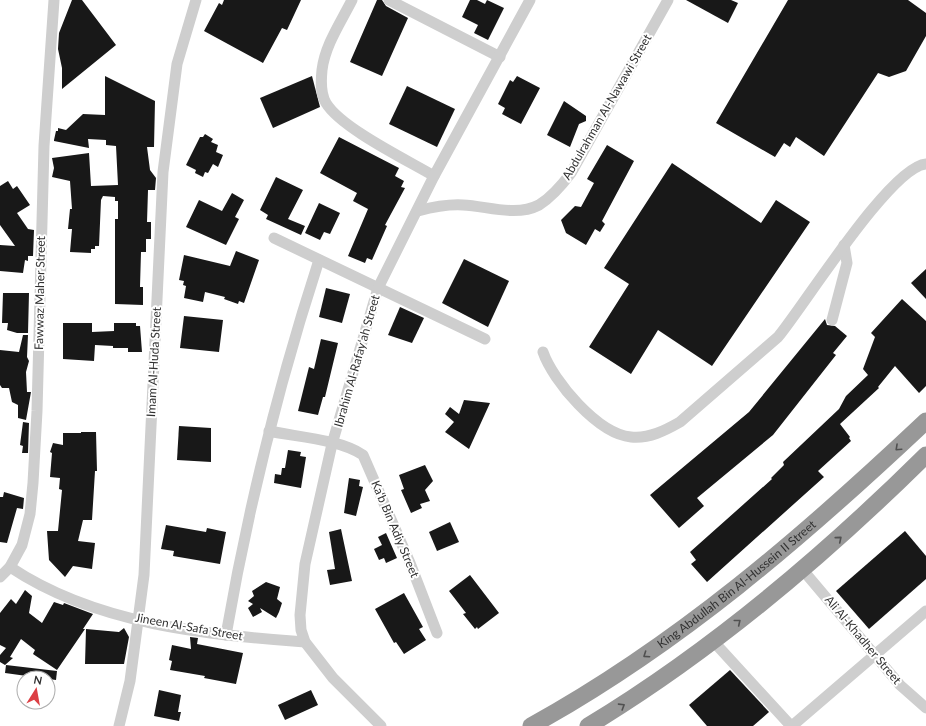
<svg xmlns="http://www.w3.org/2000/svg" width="926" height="726" font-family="Lato,sans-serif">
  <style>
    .building { fill: #181818 }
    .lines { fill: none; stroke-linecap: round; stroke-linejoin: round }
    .minor { stroke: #cecece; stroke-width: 11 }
    .highway { stroke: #989898; stroke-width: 17 }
    .oneway { stroke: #505050 }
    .labels { text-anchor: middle; stroke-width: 4; stroke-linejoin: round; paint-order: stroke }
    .street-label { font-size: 12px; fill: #313131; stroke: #fff }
  </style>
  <rect width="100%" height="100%" fill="#fff"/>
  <!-- building -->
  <g class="building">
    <path d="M72,0H82L116,45L62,89V68L58,49L59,33Z"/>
    <path d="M224,0H301L287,30L282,28L263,63L204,31L219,3L222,5Z"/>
    <path d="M377,0H382L386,6L408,18L382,76L350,62Z"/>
    <path d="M470,0H477L485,4L487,0L504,8L488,40L474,33L478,25L462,17Z"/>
    <path d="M686,0H731L738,3L728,23Z"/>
    <path d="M788,0H908L926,13V36L906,71L889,77L878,73L824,156L796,137L790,147L784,143L775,157L716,123Z"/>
    <path d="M105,76L155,101L154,147H147L150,170L156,178L155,190H148L147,222H151V239H146V252H141L140,287H143V305L115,304V219H118V201H115V197L103,196L101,200L99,246H95V249H91V253L70,252L72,229H68L70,209H72L70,181L52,177L54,168L52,158L89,153L91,186L118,185L116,146L106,145V140L88,139L89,148L54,141V140L56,131H58V128L66,130L83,114L105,115Z"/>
    <path d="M312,76L320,107L273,128L260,98Z"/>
    <path d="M517,76L540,88L521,124L502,114L505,108L498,104L510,80L513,82Z"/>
    <path d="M407,86L455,109L437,147L389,124Z"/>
    <path d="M564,101L586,116V121L579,124L570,147L547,135Z"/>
    <path d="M205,134L213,139L211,142L218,145L216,152L223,155L218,167L213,164L208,173L205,172L203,177L195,173L196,170L186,165L200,137H203Z"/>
    <path d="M339,137L399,168L395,176L404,181L401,187L405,188L385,225L387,226L372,260L367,258L365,263L348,256L368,209L353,201L357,193L320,173Z"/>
    <path d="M607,145L634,161L602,221L605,224L600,232L595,229L586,245L566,233L561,220L575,206L581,207L594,183L587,179Z"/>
    <path d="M672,163L761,223L776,200L810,222L712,366L658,330L631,374L589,347L629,284L604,268Z"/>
    <path d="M276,177L303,190L288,219L305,226L301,235L266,219L268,215L260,210Z"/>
    <path d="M8,181L13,189L17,186L30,205L17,213L28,229L34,230L33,256H28V261L25,260L23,273L0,271V245L15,246L0,225V186Z"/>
    <path d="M232,193L244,200L235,217L239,219L226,245L186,227L199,200L222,211Z"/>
    <path d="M319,203L340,213L330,234L324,232L320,240L305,233Z"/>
    <path d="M236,251L259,260L244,303L239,301L238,304L224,299L225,297L205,292L203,302L184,298L186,286L183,285L184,281L179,280L184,255L230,266Z"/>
    <path d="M464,259L509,281L488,327L442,303Z"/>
    <path d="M926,269V299L911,283Z"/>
    <path d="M326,288L350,294L342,323L319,317Z"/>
    <path d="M3,293H29L28,333H17L7,330L8,323H2Z"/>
    <path d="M902,299L926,321V386L919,393L895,366L878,387L879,388L840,424L850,437L849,438L851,441L818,471L824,477L707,582L691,564L696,560L690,552L772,479L771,478L784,465L783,462L839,409L846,396L868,375L863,369L875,337L871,333Z"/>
    <path d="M400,307L424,318L412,343L388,335Z"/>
    <path d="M184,316L223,320L219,352L180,348Z"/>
    <path d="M825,319L827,325L835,326L847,336L833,353L836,355L773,435L697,498L704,506L679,528L650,495L749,412Z"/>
    <path d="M63,323H92V332L114,331V323H136V326H140L142,352H128V348H113V346L95,345L94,361L63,359Z"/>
    <path d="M23,335H28L27,357L29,361L26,372L27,392H31L26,420L18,418V405L12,402L9,388H2L0,385V350L19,352Z"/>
    <path d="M321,339L338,343L325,397H323L318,415L298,411L309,367L314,369Z"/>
    <path d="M464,400L490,403L469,449L445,432L454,422L445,414L450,407L459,414Z"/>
    <path d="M23,422L29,423L28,453H22L23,446L20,445Z"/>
    <path d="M179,426L211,428V462L177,460Z"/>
    <path d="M81,432H96L97,471H95L92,520H83L78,541L95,543L92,569L73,566L65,577L49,560L47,531H58L62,490L59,489L60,478L50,477L52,453L50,452L53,443L63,445V433H81Z"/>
    <path d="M288,450L301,452L300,456L306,457L301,488L274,483L275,474L281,475L282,468H285Z"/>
    <path d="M425,465L433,481L425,490L430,501L420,504L422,508L411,513L401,490L404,489L399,475Z"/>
    <path d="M349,478L360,480L359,486L363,487L356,516L344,513Z"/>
    <path d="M4,492L24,498L23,509L17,508L7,543L0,542V497H3Z"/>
    <path d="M450,522L459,542L437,551L429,532Z"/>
    <path d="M166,525L206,532L207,528L226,532L220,564L173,556L174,551L161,549Z"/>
    <path d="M341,529L352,581L330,585L327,570L335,569L329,532Z"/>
    <path d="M905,531L926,556V579L869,629L836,591Z"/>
    <path d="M386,533L397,558L386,563L384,558L379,560L374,549L382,545L378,537Z"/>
    <path d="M470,575L499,613L478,629L477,627L475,629L463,614L466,613L449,591Z"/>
    <path d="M266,582L280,587L277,599L282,603L279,612L276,618L260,608L262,612L253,617L248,608L253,604L248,601L254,596L252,591Z"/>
    <path d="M25,590L32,596L29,613L42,623L54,602L63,605L64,603L93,614L83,629H85L57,670L33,654L35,650L21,639L10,657L13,658L5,665L0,662V655L6,648L0,645V613L11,599L16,604Z"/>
    <path d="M404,593L423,627L419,629L426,640L404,654L396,642L394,643L375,609Z"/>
    <path d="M124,628L129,637L124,664H85L86,629L119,632Z"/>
    <path d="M190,637L198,638L197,644L243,653L236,684L204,678L205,676L170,670L172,661L169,660L172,645L191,649Z"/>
    <path d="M6,665L57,671L56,680L5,673Z"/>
    <path d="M730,670L769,712L753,726H707L689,705Z"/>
    <path d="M159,690L181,695L178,712H181L179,721L154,716Z"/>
    <path d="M311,690L318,705L285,720L278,705Z"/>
  </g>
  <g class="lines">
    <!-- minor -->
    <g class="minor">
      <path d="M352,0C341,22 325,45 322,70C321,80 320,93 326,103C341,128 407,160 434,176"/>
      <path d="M389,0L500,57"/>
      <path d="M418,211C433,207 447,204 463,205C487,206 516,217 539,205C552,197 562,185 571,173L668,0"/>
      <path d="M274,238L485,339"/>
      <path d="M832,320L847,263L844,245"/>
      <path d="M543,352C553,381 598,434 631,437C649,439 666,430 680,422L778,337C804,306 890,167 926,164"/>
      <path d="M269,431C297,437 339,439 363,455L410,563L437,633"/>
      <path d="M10,567C95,624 206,635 305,642"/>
      <path d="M802,569L900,685L926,708"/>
      <path d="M0,577L10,567L22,545L30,514L33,483L37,411L44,146L54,0"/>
      <path d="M226,635C248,508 279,383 319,260"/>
      <path d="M714,642L791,726"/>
      <path d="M119,726L130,681L144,575L163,172L177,64L196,0"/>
      <path d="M381,726L333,678L305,642L301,630L300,615L305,564L332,444L378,288L434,176L530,0"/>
      <path d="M792,726L926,611"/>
    </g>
    <!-- highway -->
    <g class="highway">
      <path id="s1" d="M531,726C678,645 804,536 926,421"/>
      <path d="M588,726C712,651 823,557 926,455"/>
    </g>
  </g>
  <!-- one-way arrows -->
  <defs><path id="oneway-chevron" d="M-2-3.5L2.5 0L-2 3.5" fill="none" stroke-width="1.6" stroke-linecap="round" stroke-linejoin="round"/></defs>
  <g class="oneway">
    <use href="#oneway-chevron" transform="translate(898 448) rotate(137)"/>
    <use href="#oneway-chevron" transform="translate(839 539) rotate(-40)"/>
    <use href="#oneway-chevron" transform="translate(738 622) rotate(-39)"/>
    <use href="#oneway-chevron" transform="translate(646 655) rotate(146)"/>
    <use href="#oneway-chevron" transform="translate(622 706) rotate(-32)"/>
  </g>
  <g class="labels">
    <!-- street labels -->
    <g class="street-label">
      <text transform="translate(607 107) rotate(-60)" y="4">Abdulrahman Al-Nawawi Street</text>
      <text transform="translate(40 293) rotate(-89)" y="4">Fawwaz Maher Street</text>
      <text transform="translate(357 361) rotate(-74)" y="4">Ibrahim Al-Rafay‘ah Street</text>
      <text transform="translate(154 362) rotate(-87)" y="4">Imam Al-Huda Street</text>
      <text transform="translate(395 529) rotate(67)" y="4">Ka‘b Bin Adiy Street</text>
      <text dy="4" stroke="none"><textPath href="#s1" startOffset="250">King Abdullah Bin Al-Hussein II Street</textPath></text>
      <text transform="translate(189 627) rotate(10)" y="4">Jineen Al-Safa Street</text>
      <text transform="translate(863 640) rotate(50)" y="4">Ali Al-Khadher Street</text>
    </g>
  </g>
  <!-- north arrow -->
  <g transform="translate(36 690) rotate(11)"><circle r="19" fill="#ffffff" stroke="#adadad"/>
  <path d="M0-3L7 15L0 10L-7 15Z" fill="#dc3f44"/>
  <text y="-6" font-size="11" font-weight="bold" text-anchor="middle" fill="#313131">N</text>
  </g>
</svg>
